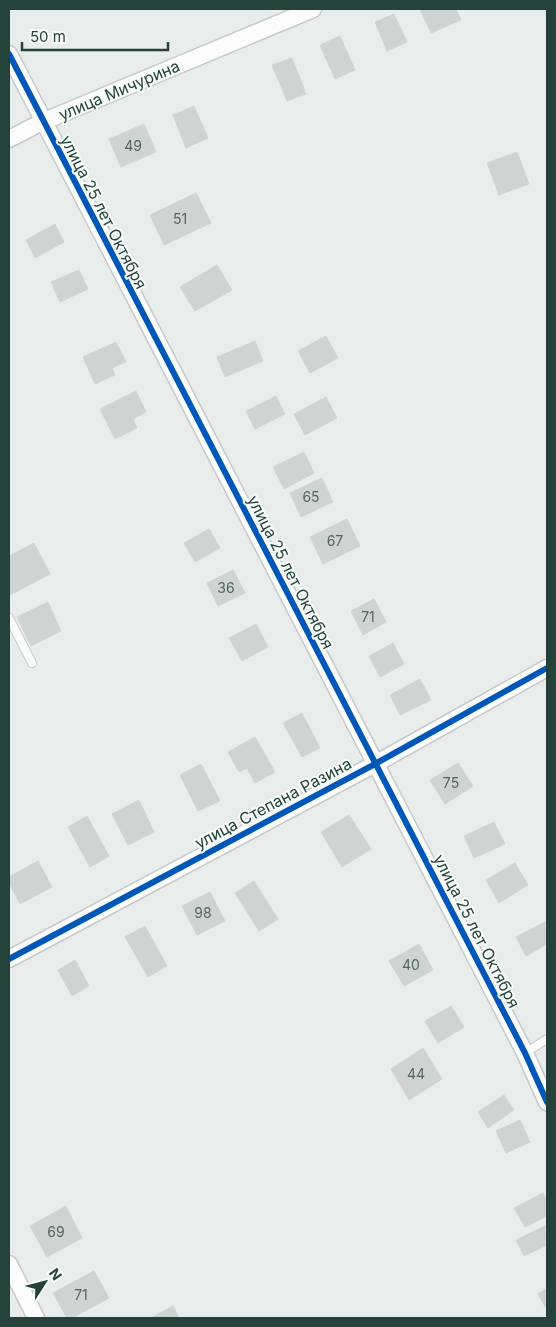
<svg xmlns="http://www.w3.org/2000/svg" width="556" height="1327" font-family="Inter,sans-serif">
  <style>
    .building { fill: #cfd4d2; stroke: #d1d6d4 }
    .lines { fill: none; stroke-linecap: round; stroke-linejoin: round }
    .lane-casing { stroke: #c5cac8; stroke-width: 10 }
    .street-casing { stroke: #c5cac8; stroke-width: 19 }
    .lane { stroke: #fcfcfc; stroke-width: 8 }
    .street { stroke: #fcfcfc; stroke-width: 16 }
    .cycleway-casing { stroke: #f7fbf9; stroke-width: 9 }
    .cycleway { stroke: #0057b8; stroke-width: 6 }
    .labels { text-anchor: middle; stroke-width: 4; stroke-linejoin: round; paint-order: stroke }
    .number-label { font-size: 14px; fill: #506761 }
    .street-label { font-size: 16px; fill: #24423a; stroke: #f7fbf9 }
  </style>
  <rect width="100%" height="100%" fill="#e8edeb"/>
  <!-- building -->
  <g class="building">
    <path d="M420,9H456L461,20L431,33Z"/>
    <path d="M394,14L407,42L387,51L375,22Z"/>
    <path d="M340,36L355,70L335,79L320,45Z"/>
    <path d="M292,58L306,94L287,101L272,65Z"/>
    <path d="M194,106L208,138L186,148L173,115Z"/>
    <path d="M144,124L156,152L121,167L109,139Z"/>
    <path d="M517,152L529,184L499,195L487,163Z"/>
    <path d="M196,193L211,223L164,245L150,215Z"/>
    <path d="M55,224L64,242L35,258L26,240Z"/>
    <path d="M217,265L232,290L195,311L180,287Z"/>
    <path d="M79,270L88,289L60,302L51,282Z"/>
    <path d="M326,336L338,358L310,373L298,351Z"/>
    <path d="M255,341L263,361L225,377L217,357Z"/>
    <path d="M116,342L126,362L112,368L115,375L95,384L83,357Z"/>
    <path d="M136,391L146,412L133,419L137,428L115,439L100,409Z"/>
    <path d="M276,396L285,414L255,429L246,411Z"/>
    <path d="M326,397L337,418L305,435L294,414Z"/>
    <path d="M304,452L314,473L284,489L273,467Z"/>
    <path d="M322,478L333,502L301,517L290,493Z"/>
    <path d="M347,519L360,546L323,564L310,537Z"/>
    <path d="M209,529L220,548L195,562L184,543Z"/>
    <path d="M34,543L50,574L10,595L9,556Z"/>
    <path d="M233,570L245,593L218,606L207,583Z"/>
    <path d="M374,599L386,622L363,635L351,611Z"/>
    <path d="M48,602L61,631L31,646L17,617Z"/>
    <path d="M256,624L268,647L242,661L229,638Z"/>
    <path d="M393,643L404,664L380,677L369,656Z"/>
    <path d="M420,679L431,700L400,715L390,695Z"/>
    <path d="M302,713L320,748L302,757L283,723Z"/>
    <path d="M255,737L275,772L255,783L247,768L239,772L228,752Z"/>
    <path d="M458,763L473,786L445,804L430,780Z"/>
    <path d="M201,764L220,801L198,811L180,775Z"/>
    <path d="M139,800L154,832L128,845L112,814Z"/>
    <path d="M349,815L371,849L342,867L321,832Z"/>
    <path d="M87,816L109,856L90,867L68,827Z"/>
    <path d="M494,822L505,844L474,858L464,836Z"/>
    <path d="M38,861L52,887L20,904L9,883V877Z"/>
    <path d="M515,863L528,885L499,903L486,880Z"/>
    <path d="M254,881L278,919L259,931L235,893Z"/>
    <path d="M210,892L225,921L197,935L182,906Z"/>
    <path d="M547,921V944L526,956L516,937Z"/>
    <path d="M145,926L167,966L148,977L125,937Z"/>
    <path d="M419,944L433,970L404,986L389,961Z"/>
    <path d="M75,960L89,986L72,996L58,970Z"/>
    <path d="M451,1006L464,1027L438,1043L425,1021Z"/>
    <path d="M423,1048L442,1079L409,1100L391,1069Z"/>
    <path d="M504,1095L514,1110L488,1128L478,1112Z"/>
    <path d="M520,1120L530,1142L506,1153L496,1131Z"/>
    <path d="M543,1193L547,1200V1216L525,1227L514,1208Z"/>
    <path d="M66,1206L82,1238L47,1257L30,1226Z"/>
    <path d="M547,1225V1245L524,1256L516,1240Z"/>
    <path d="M94,1271L109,1298L72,1318H67L53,1293Z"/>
    <path d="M547,1288V1310L538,1294Z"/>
    <path d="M173,1306L179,1318H151Z"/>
  </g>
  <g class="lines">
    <!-- lane casing -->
    <g class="lane-casing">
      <g id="lane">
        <path d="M9,618L32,663"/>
        <path d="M525,1053L547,1039"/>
      </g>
    </g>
    <!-- street casing -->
    <g class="street-casing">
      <g id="street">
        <path d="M9,54L525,1053L547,1102"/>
        <path d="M9,139L42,122L313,9"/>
        <path d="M9,959L375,764L547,668"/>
        <path d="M9,1264L36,1318"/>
      </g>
    </g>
    <!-- lane -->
    <use href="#lane" class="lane"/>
    <!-- street -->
    <use href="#street" class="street"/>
    <!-- cycleway casing -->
    <g class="cycleway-casing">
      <g id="cycleway">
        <path d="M9,54L525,1053L547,1102"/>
        <path d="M9,959L375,764L547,668"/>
      </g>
    </g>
    <!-- cycleway -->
    <use href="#cycleway" class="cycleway"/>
  </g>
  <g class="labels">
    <!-- number labels -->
    <g class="number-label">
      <text x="133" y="151">49</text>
      <text x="180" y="224">51</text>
      <text x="311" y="502">65</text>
      <text x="335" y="546">67</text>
      <text x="226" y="593">36</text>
      <text x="368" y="622">71</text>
      <text x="451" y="788">75</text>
      <text x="203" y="918">98</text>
      <text x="411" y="970">40</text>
      <text x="416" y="1079">44</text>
      <text x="56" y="1237">69</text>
      <text x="81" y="1300">71</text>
    </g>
    <!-- street labels -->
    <g class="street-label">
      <text transform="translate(119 90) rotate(-23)" y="6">улица Мичурина</text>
      <text transform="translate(104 212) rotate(63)" y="6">улица 25 лет Октября</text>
      <text transform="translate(291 572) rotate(63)" y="6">улица 25 лет Октября</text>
      <text transform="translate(273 803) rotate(-28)" y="6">улица Степана Разина</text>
      <text transform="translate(477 931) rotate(63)" y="6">улица 25 лет Октября</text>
    </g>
  </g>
  <!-- border -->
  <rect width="556" height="1327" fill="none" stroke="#24423a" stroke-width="20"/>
  <!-- north arrow -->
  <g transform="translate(45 1282) rotate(54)" stroke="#f7fbf9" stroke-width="4" paint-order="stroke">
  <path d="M0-4L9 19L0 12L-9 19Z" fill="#24423a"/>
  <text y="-8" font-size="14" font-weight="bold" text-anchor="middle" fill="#24423a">N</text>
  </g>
  <!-- scale -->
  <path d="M22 42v8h146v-8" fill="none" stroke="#24423a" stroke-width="2.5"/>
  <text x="30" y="42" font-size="15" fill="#24423a" stroke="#f7fbf9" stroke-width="4" paint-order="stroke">50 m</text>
</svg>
